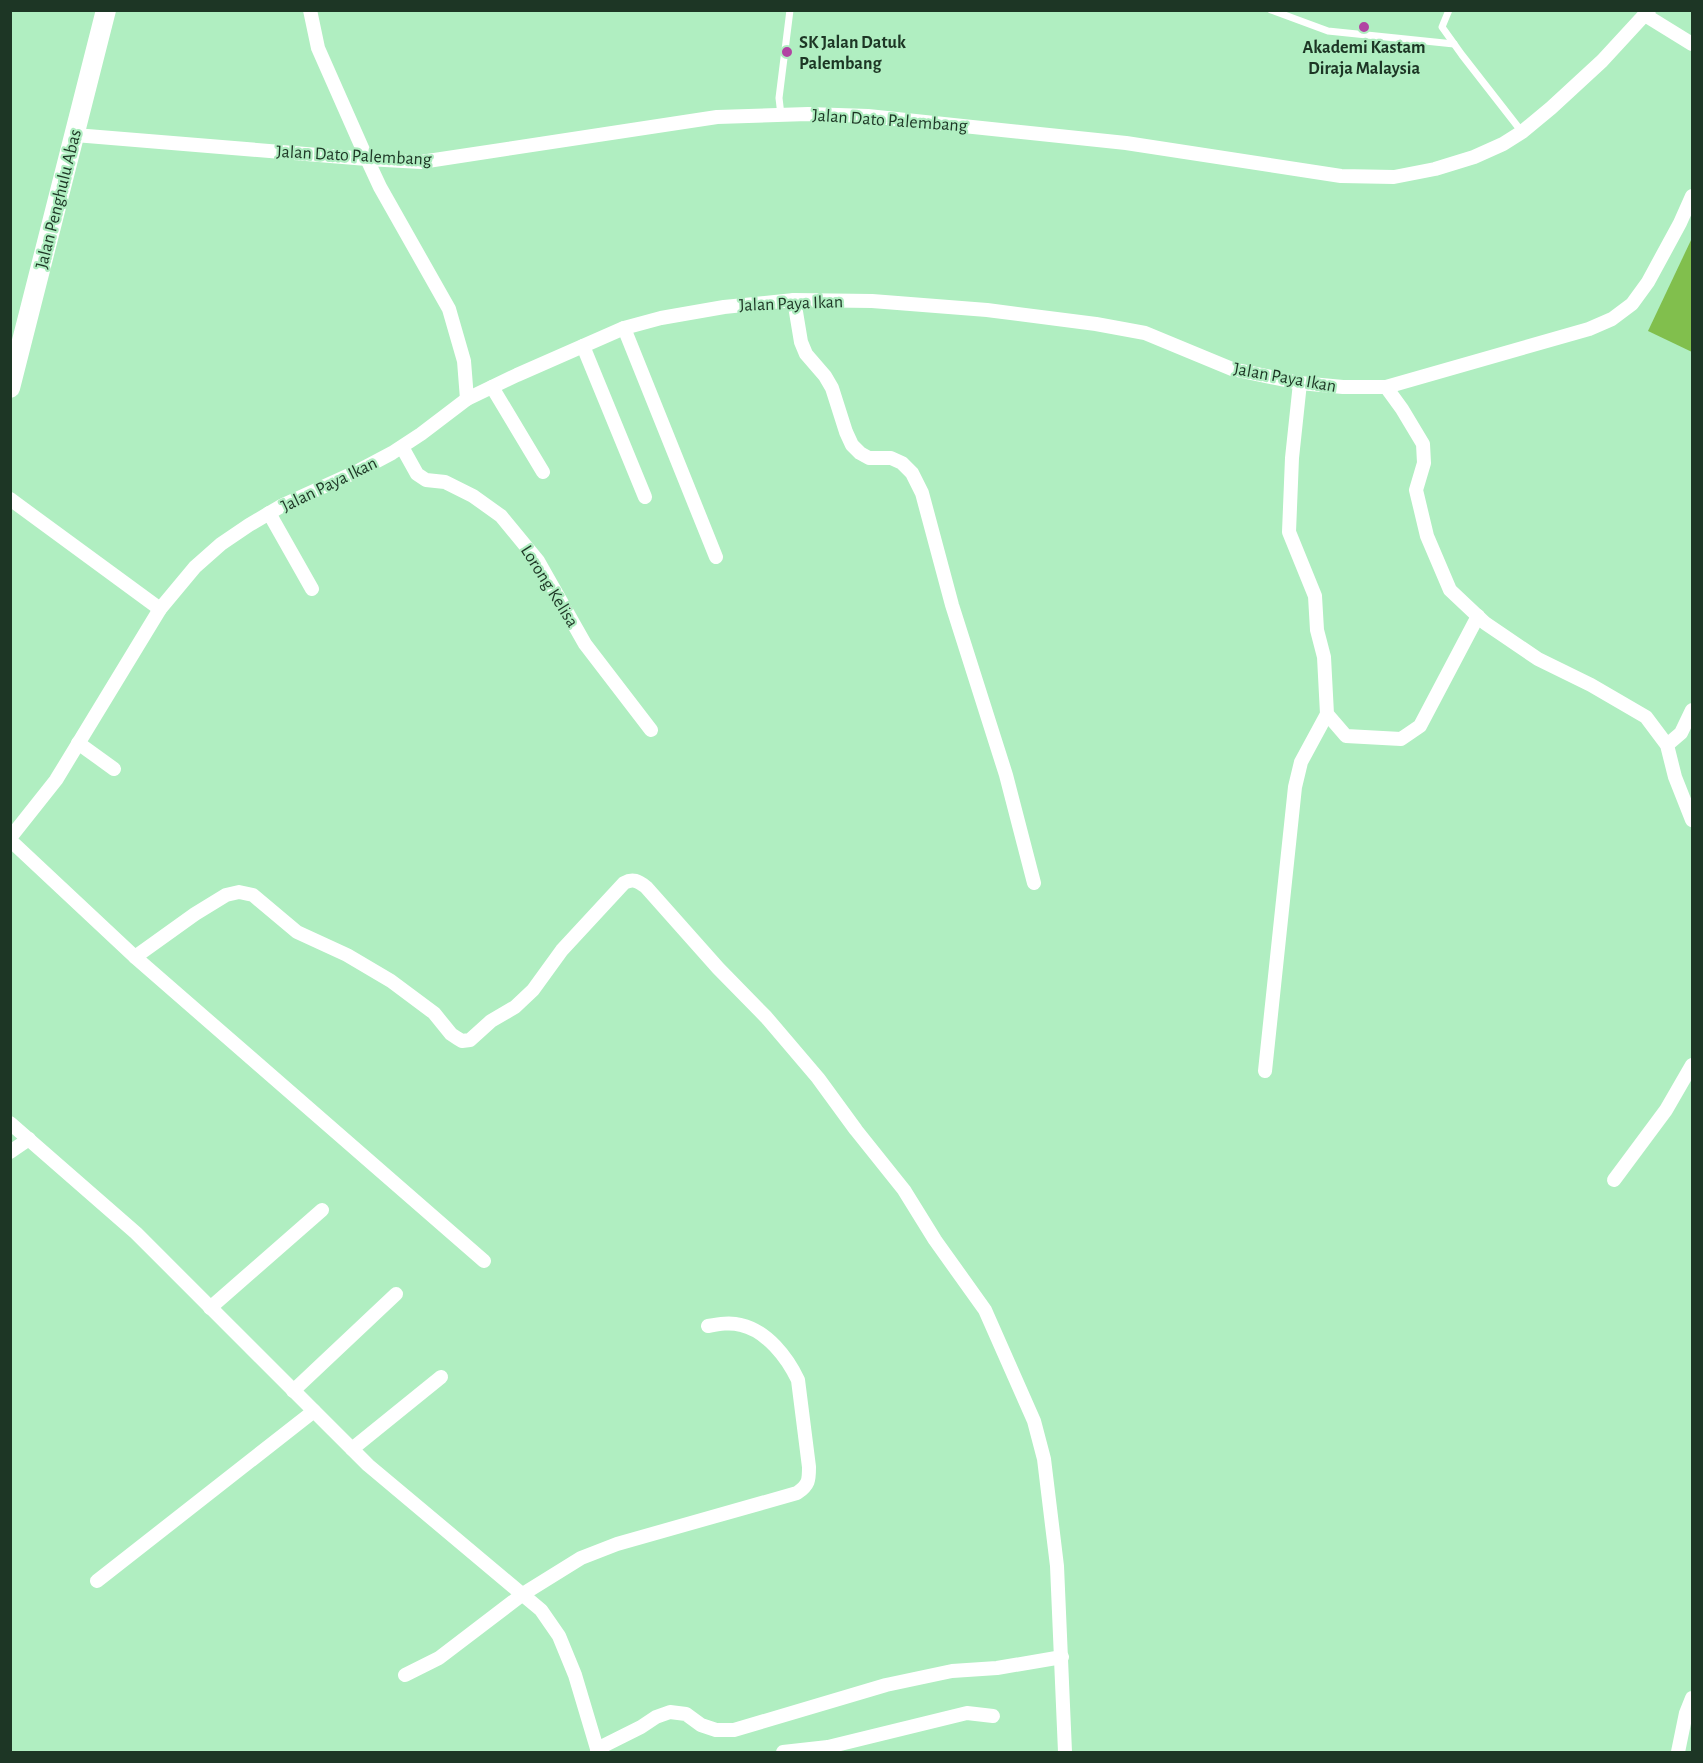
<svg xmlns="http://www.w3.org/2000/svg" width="1703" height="1763" font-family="'Alegreya Sans',sans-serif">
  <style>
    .building { fill: #81bf4d }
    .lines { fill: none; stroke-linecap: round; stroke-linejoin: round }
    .lane { stroke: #fff; stroke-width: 7 }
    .street { stroke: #fff; stroke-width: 14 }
    .secondary { stroke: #fff; stroke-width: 20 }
    .poi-dot { fill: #b144a3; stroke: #b0eec1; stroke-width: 2 }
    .labels { text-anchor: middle; stroke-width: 4.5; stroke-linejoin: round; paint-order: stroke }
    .poi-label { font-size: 18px; font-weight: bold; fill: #1d3625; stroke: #b0eec1; text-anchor: start }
    .street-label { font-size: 18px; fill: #1d3625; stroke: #b0eec1 }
  </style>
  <rect width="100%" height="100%" fill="#b0eec1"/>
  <!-- building -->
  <path class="building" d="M1692,238V352L1648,331Z"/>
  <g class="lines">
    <!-- lane -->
    <g class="lane">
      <path d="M1271,10L1328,31L1454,44"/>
      <path d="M1449,10L1442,27L1462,55L1522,132"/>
      <path d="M781,115L779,98L790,10"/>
    </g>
    <!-- street -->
    <g class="street">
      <path d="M310,10L318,48L367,159L380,187L449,309L464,361L467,399"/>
      <path d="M1645,15L1692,44"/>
      <path d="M75,135L367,159L421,162L717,117L808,114L868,116L1126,143L1341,176L1394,177L1435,169L1474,157L1503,144L1522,132L1551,108L1602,61L1649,10"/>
      <path d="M794,300L801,342L806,354L825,376L832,388L846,432L852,445L860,453L869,458H891L902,463L912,473L922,493L952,605L1006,775L1034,883"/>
      <path d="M624,328L716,557"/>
      <path d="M583,346L645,497"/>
      <path d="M1300,383L1292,458L1289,532L1315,596L1317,630L1324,657L1327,714L1346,736L1401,739L1420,726L1478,616"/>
      <path d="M492,387L543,472"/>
      <path d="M1386,387L1402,409L1423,444L1424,463L1416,490L1427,536L1450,590L1485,623L1538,659L1591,685L1646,717L1667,745L1675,777L1692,820"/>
      <path d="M402,447L417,474L426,480L445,482L473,496L501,516L538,561L585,644L651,730"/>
      <path d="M10,499L160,609"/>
      <path d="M269,513L312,589"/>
      <path d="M78,743L114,769"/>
      <path d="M1667,745L1681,733L1692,710"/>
      <path d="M10,838L56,780L160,609L195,567L221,544L249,525L283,505L360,470L392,453L421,434L467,399L517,375L624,328L661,318L724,307L794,300L872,301L987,310L1096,324L1145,333L1232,369L1300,383L1343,387H1386L1589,329L1612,319L1632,304L1648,282L1680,223L1692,196"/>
      <path d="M10,840L135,957L484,1261"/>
      <path d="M135,957L195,914L226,895L239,892L253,895L297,932L347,955L391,981L434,1013L451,1034L457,1038L462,1041L470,1040L491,1021L515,1007L533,990L562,950L624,883C633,878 638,881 646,887L718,968L766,1017L818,1078L856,1130L904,1190L935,1240L985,1310L1034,1421L1044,1459L1057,1566L1065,1752"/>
      <path d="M1265,1071L1295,787L1301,762L1327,714"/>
      <path d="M10,1123L136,1233L368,1465L541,1610L559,1636L575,1675L598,1752"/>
      <path d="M10,1152L29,1139"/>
      <path d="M1614,1180L1666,1110L1692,1065"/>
      <path d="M210,1308L322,1210"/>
      <path d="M293,1391L396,1294"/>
      <path d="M352,1449L441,1377"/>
      <path d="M97,1581L314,1411"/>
      <path d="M405,1675L439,1658L523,1594L581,1558L617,1544L797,1493C809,1485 809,1480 809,1467L798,1380C787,1357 767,1331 741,1325C730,1322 719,1324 708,1326"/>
      <path d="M597,1749L641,1727L656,1717L670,1712L686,1714L701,1725L716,1730H734L886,1685L952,1671L997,1668L1062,1657"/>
      <path d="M783,1752L828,1747L967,1713L993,1716"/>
      <path d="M1678,1752L1686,1713L1692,1698"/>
    </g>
    <!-- secondary -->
    <path class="secondary" d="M10,388L106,10"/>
  </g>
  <!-- markers -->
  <g class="poi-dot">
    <circle cx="1364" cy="27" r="6"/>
    <circle cx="787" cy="52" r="6"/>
  </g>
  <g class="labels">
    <!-- poi labels -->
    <g class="poi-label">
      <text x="799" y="48">SK Jalan Datuk<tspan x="799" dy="21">Palembang</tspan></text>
      <text x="1364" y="53" text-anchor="middle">Akademi Kastam<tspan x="1364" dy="21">Diraja Malaysia</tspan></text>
    </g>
    <!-- street labels -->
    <g class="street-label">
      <text transform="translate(890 120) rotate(4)" y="6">Jalan Dato Palembang</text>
      <text transform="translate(354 155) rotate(3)" y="6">Jalan Dato Palembang</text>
      <text transform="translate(58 199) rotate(-76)" y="6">Jalan Penghulu Abas</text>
      <text transform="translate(791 303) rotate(-2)" y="6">Jalan Paya Ikan</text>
      <text transform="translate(1285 377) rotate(10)" y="6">Jalan Paya Ikan</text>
      <text transform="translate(329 484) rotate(-26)" y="6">Jalan Paya Ikan</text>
      <text transform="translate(550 586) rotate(58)" y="6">Lorong Kelisa</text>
    </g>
  </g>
  <!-- border -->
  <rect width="1703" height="1763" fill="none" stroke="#1d3625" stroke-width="24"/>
</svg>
